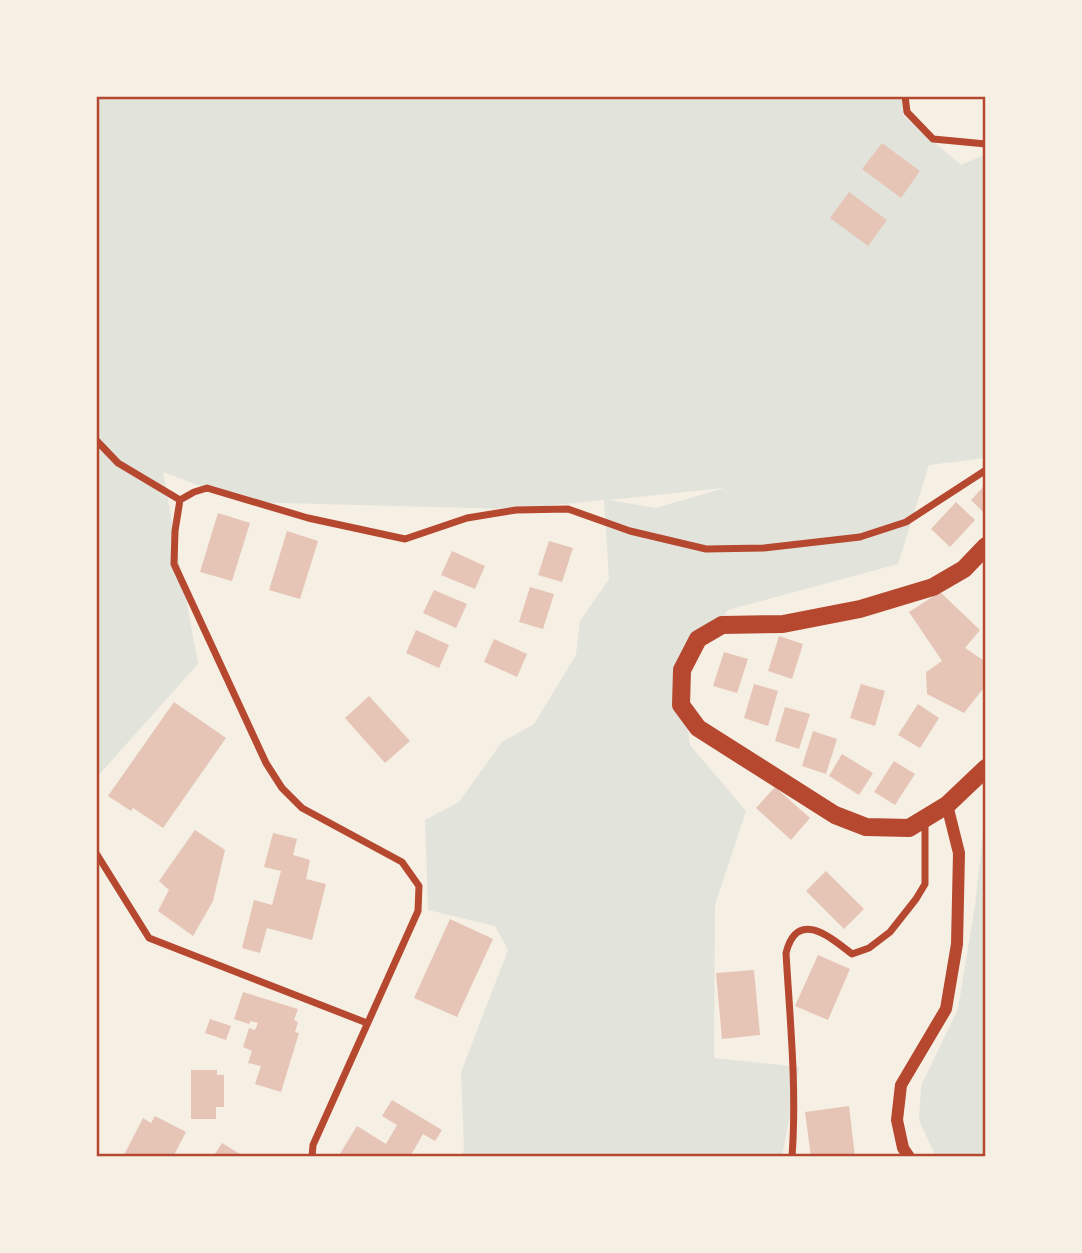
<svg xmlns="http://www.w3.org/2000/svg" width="1082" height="1253" font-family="Montserrat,sans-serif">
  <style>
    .green { fill: #e2e4dc; fill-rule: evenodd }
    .building { fill: #e6c5b7 }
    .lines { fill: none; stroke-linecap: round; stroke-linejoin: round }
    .minor { stroke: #b5482f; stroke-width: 7 }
    .tertiary { stroke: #b5482f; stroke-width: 12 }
    .primary { stroke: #b5482f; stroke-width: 18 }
    .neatline { fill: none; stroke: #b5482f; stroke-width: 2.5 }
  </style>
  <rect width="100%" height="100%" fill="#f6efe4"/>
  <!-- green -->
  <g class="green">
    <path d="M96,96H902L903,115L961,165L986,154V458L929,465L898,564L728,610L681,681L690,745L746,811L715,905L714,1058L799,1067L782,1157H462L464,1148L461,1072L508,950L495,926L428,910L425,820L459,802L502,742L534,724L576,655L580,621L609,579L604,500L514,509L243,502L163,472L198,664L96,778ZM724,488L656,508L608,500H609Z"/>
    <path d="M986,830V1157H936L919,1120L921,1086L958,1009L975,905L983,833Z"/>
  </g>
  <!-- building -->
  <g class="building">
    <path d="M882,143L920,171L901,198L862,169Z"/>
    <path d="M849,192L887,220L868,246L830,218Z"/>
    <path d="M986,484V515L971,500Z"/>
    <path d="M956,502L975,520L950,547L931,529Z"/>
    <path d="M218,513L250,523L232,581L200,572Z"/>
    <path d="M287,531L318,541L300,599L269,590Z"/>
    <path d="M549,541L573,548L562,582L538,575Z"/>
    <path d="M452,551L485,566L475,589L441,575Z"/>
    <path d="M530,587L554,594L543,629L519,622Z"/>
    <path d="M434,590L467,604L456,628L423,613Z"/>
    <path d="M940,592L980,630L965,648L986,662V685L964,713L927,694L926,672L942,661L909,612Z"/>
    <path d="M416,630L449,645L439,668L406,653Z"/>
    <path d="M779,636L803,644L792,679L768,671Z"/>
    <path d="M494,639L527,654L517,677L484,662Z"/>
    <path d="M724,652L748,659L737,693L713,686Z"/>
    <path d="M754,684L778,691L768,726L744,718Z"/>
    <path d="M861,684L885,691L875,726L850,718Z"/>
    <path d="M369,696L410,741L385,763L345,718Z"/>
    <path d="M174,702L226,738L163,828L133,808L131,811L108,796Z"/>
    <path d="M918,704L939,718L920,748L898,735Z"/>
    <path d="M785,707L810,714L799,749L775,741Z"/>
    <path d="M813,731L837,739L826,774L802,766Z"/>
    <path d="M842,754L873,773L859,795L829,776Z"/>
    <path d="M894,761L915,774L895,805L874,792Z"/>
    <path d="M775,787L810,818L791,840L756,808Z"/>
    <path d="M195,830L225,850L213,901L193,936L158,911L169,890L159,881Z"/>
    <path d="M273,833L297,839L293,855L310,860L306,879L326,884L312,940L267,928L260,953L242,948L254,900L272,905L281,871L264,867Z"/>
    <path d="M826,871L864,909L844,929L806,891Z"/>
    <path d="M450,919L493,939L457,1017L414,998Z"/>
    <path d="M818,955L850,969L828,1020L795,1006Z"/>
    <path d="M754,970L760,1035L722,1039L716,973Z"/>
    <path d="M243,992L298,1009L294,1020L298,1022L295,1032L299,1033L281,1092L255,1084L261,1066L248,1063L252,1051L243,1047L249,1028L255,1030L258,1023L251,1021L249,1024L234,1019Z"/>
    <path d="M210,1019L231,1026L226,1040L205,1033Z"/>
    <path d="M191,1070H217V1075H224V1107H216V1119H191Z"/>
    <path d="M392,1100L442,1130L435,1141L423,1134L410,1157H338L357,1126L386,1144L397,1125L382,1116Z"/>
    <path d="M849,1106L855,1157H811L805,1112Z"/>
    <path d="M155,1116L186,1132L173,1157H123L143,1118L151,1123Z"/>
    <path d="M222,1143L245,1157H213Z"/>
  </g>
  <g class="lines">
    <!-- minor -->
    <g class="minor">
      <path d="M905,96L907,112L933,139L986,144"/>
      <path d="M96,440L118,463L180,500"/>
      <path d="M96,853L149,938L367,1023"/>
      <path d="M312,1157L313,1145L418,911L419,886L402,862L302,808L282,788L266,763L174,564L175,531L180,500L194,492L207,488L308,518L405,539L467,518L516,510L568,509L630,531L706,549L764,548L860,537L906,522L986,470"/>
      <path d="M792,1157C797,1088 790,1021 786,953C797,909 829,936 852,954L869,948L890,932L916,899L925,884V819"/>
    </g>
    <!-- tertiary -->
    <path class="tertiary" d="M909,1157L903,1148L897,1120L901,1085L946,1009L957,944L959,853L947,805"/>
    <!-- primary -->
    <path class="primary" d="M986,546L964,569L933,587L860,609L783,624L722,625L698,639L682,670L681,705L698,728L835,815L866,827L909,828L947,805L986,768"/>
  </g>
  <!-- border -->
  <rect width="1082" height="1253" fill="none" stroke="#f6efe4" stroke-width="196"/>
  <rect x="98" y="98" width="886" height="1057" class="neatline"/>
</svg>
